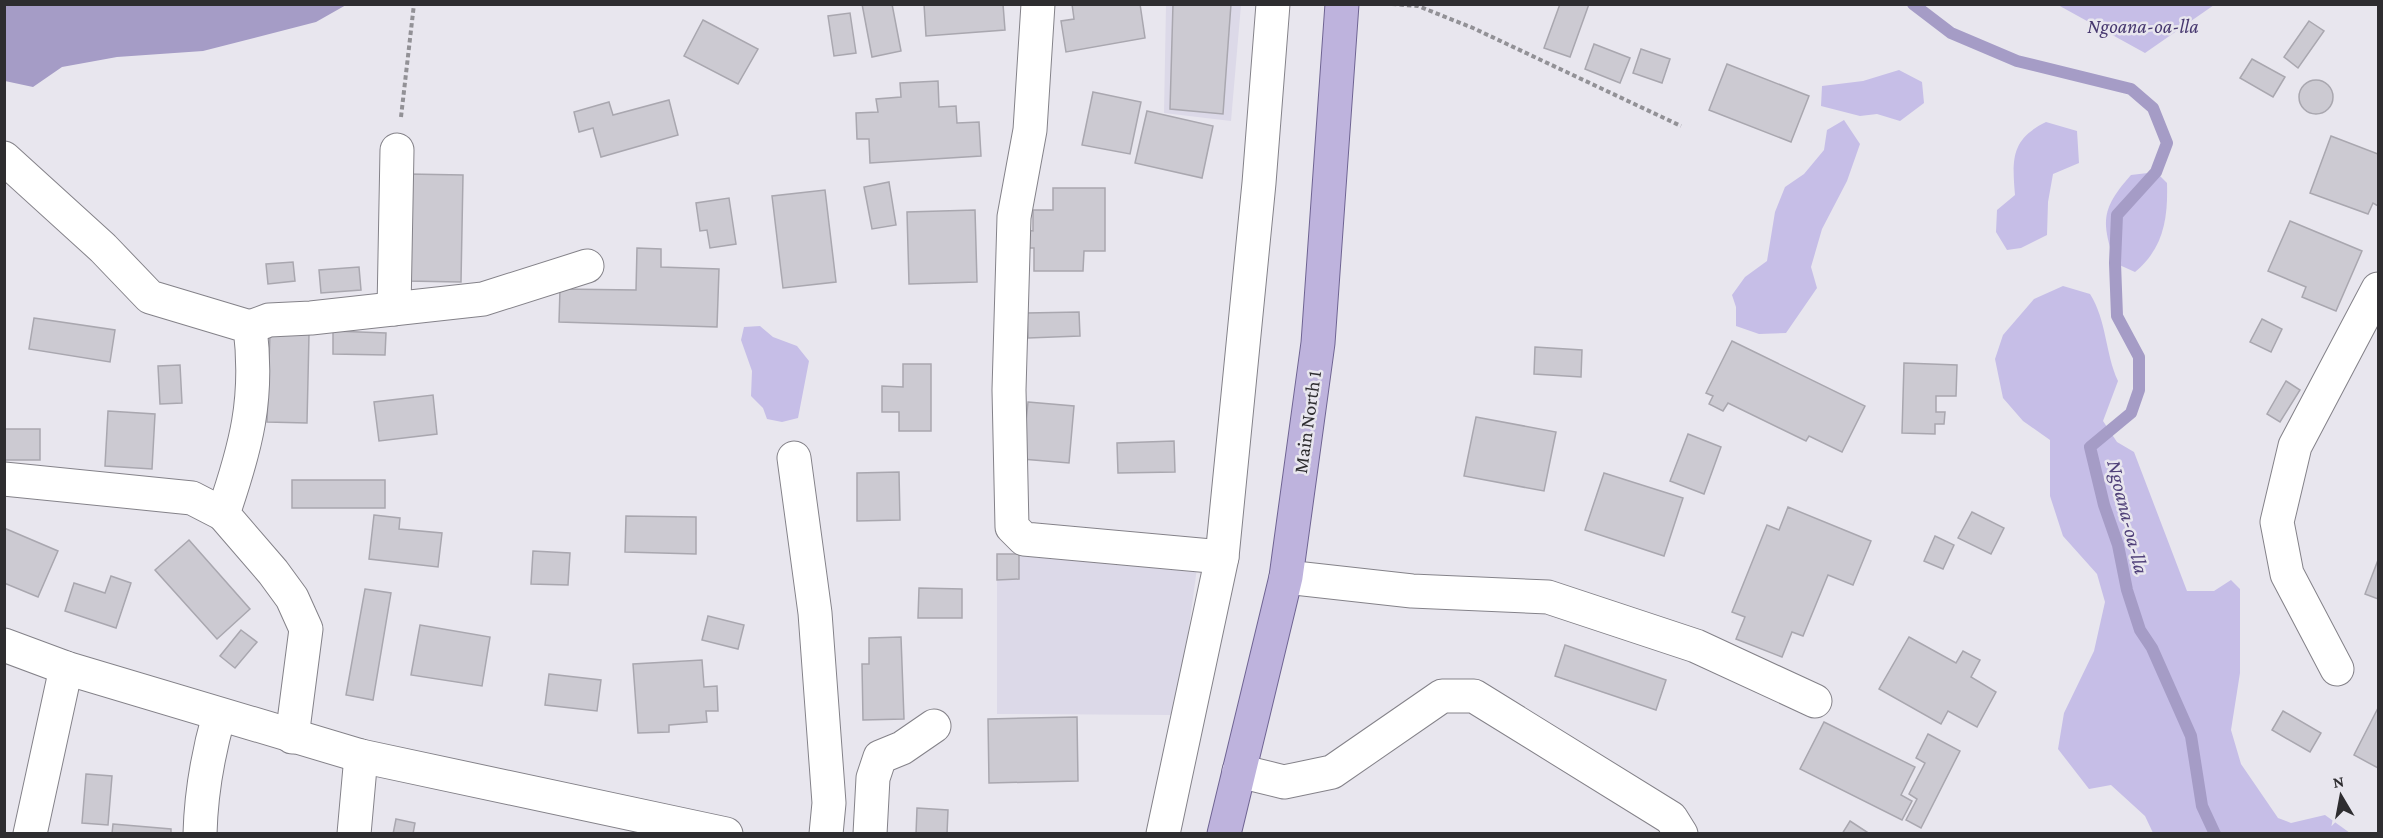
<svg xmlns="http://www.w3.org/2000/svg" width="2383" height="838" font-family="'Crimson Pro',serif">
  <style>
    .built { fill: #dcd9e8 }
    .green { fill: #c6bee7 }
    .water { fill: #a59cc6 }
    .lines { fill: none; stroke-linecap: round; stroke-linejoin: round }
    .stream { stroke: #a59cc6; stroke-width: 12 }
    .building { fill: #cccad2; stroke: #a9a7af; stroke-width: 1.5 }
    .minor-casing { stroke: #848289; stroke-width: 35 }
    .major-casing { stroke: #6f6492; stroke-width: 35 }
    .path { stroke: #929196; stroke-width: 4; stroke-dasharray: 4.5 3; stroke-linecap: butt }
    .minor { stroke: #fff; stroke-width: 33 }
    .major { stroke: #beb3dd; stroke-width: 33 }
    .labels { text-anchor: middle; stroke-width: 5; stroke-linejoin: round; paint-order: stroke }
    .park-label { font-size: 20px; font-style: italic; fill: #47386f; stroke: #e8e6ee }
    .street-label { font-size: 20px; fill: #2e2d30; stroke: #e8e6ee }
    .water-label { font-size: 21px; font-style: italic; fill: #504179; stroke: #e8e6ee }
  </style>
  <rect width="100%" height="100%" fill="#e8e6ee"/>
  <!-- built -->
  <g class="built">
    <path d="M1166,5H1241L1231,121L1164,113Z"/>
    <path d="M997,554L1197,568L1181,686L1172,715L997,714Z"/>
  </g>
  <!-- green -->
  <g class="green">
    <path d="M2058,5H2214L2145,53Z"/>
    <path d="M1899,70L1922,82L1924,103L1900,121L1877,114L1860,116L1821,106L1822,86L1863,81Z"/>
    <path d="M1844,120L1860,144L1847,181L1822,229L1811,267L1817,288L1786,333L1759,334L1736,326V307L1732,295L1745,277L1767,261L1775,212L1785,187L1804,174L1824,150L1827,130Z"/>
    <path d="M2046,122L2077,131L2079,163L2053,174L2048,202L2047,235L2021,248L2007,250L1996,232L1997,210L2015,195C2012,159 2011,139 2046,122Z"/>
    <path d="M2156,172L2167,183C2168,218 2164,248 2135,272L2115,263C2101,221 2101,209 2131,175Z"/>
    <path d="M2063,286L2090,294C2107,321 2105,353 2118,381L2103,421L2117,442L2134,452L2187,591H2214L2231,580L2240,589V673L2231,730L2241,764L2278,818L2291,823L2325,815L2350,833H2153L2145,816L2111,785L2089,789L2058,749L2064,713L2094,651L2105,602L2097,574L2063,536L2050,496V440L2023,421L2003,398L1995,359L2003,335L2034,299Z"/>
    <path d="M760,326L773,337L797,346L809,361L798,418L782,422L767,419L763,408L751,396L752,371L741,340L744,327Z"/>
  </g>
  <!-- water -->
  <path class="water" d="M5,4H346V5L316,22L203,51L117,57L62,67L33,87L5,81Z"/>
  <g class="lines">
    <!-- stream -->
    <path class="stream" d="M1913,4L1951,33L2017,61L2131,89L2153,108L2167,143L2156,172L2117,215L2115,263L2117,316L2139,357V390L2131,413L2090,447L2104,505L2118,545L2127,590L2140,630L2152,648L2191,736L2202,806L2215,834"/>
  </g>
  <!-- building -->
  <g class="building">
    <path d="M862,4H892L901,51L872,57Z"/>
    <path d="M924,4H1003L1005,30L926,36Z"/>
    <path d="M1072,4H1140L1145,38L1066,52L1061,21L1074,19Z"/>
    <path d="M1173,4H1231L1223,114L1170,109Z"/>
    <path d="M1560,4H1589L1570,57L1544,48Z"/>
    <path d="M850,13L856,53L834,56L828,16Z"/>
    <path d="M703,20L758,49L738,84L684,56Z"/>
    <path d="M2309,21L2324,31L2298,68L2284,57Z"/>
    <path d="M1594,44L1630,58L1620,83L1585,69Z"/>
    <path d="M1641,49L1670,59L1662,83L1633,73Z"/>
    <path d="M2252,59L2285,77L2273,97L2240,78Z"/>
    <path d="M1727,64L1809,96L1791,142L1709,110Z"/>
    <circle cx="2316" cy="97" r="17"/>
    <path d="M938,81L939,107L956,106L957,123L979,122L981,156L870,163L869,139H857L856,113L878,112L876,99L901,97L900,83Z"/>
    <path d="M1093,92L1141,102L1130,154L1082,145Z"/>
    <path d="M669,100L678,135L601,157L593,128L579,132L574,112L609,102L613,115Z"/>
    <path d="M1147,111L1213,126L1202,178L1135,163Z"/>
    <path d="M2331,136L2378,154V206L2373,203L2368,214L2310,193Z"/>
    <path d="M408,174L463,175L461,282L405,281Z"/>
    <path d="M889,182L896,225L872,229L864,187Z"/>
    <path d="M1053,188H1105V251H1084L1083,271H1034V248H1026V230L1033,231V210H1053Z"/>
    <path d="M825,190L836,282L783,288L772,196Z"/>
    <path d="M729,198L736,244L710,248L707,230L700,231L696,203Z"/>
    <path d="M975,210L977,282L909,284L907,212Z"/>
    <path d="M2290,221L2362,251L2336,311L2302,297L2306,287L2268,271Z"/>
    <path d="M637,248L661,249V267L719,269L717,327L559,322L560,289L636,290Z"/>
    <path d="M293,262L295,281L268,284L266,264Z"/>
    <path d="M359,267L361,290L321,293L319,270Z"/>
    <path d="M1079,312L1080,336L1028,338L1027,313Z"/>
    <path d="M34,318L115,330L110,362L29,349Z"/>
    <path d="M2262,319L2282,329L2271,352L2250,342Z"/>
    <path d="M333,331L386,333L385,355L333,354Z"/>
    <path d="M270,333L309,334L307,423L267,422Z"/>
    <path d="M1732,341L1865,406L1842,452L1809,436L1806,441L1728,403L1723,411L1709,404L1713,396L1706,393Z"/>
    <path d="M1535,347L1582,350L1581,377L1534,374Z"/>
    <path d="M1904,363L1957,365L1956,396H1936V412H1945L1944,424H1935V434L1902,433Z"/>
    <path d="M903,364H931V431H899V412H882V386L903,387Z"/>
    <path d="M180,365L182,403L160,404L158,366Z"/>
    <path d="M2286,381L2300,390L2280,422L2267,414Z"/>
    <path d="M433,395L437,434L379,441L374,402Z"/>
    <path d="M1028,402L1074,406L1069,463L1022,459Z"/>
    <path d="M108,411L155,414L152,469L105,466Z"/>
    <path d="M1476,417L1556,432L1544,491L1464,476Z"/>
    <rect x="4" y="429" width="36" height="31"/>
    <path d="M1688,434L1721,447L1704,494L1670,481Z"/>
    <path d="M1174,441L1175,472L1118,473L1117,443Z"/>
    <path d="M899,472L900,520L857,521V473Z"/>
    <path d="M1604,473L1683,498L1664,556L1585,530Z"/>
    <rect x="292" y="480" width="93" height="28"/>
    <path d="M1788,507L1871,541L1853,585L1828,575L1803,636L1792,632L1782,657L1736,639L1745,617L1732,612L1767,525L1779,530Z"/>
    <path d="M1972,512L2004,528L1991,554L1958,538Z"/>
    <path d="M374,515L400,518L399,529L442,533L438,567L369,559Z"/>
    <path d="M626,516L696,517V554L625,552Z"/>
    <path d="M4,528L58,551L38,597L4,583Z"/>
    <path d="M1935,536L1954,545L1943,569L1924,561Z"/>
    <path d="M189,540L250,609L217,639L155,570Z"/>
    <path d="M533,551L570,553L568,585L531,584Z"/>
    <path d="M997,554H1019V579L997,580Z"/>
    <path d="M2378,560V599L2365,594Z"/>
    <path d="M111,576L131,583L116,628L65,611L74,583L105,593Z"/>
    <path d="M919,588L962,589V618H918Z"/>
    <path d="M365,589L391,593L373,700L346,695Z"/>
    <path d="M708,616L744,625L738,649L702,640Z"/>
    <path d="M420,625L490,637L482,686L411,675Z"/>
    <path d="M241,630L257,642L235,668L220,656Z"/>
    <path d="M901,637L904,719L863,720L862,664H869V638Z"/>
    <path d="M1909,637L1956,663L1963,651L1980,660L1971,677L1996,692L1977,727L1948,711L1941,724L1879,689Z"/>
    <path d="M1565,645L1666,680L1656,710L1555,676Z"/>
    <path d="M702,660L704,687L717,686L718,711H706L707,722L669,725V732L638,733L633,664Z"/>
    <path d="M549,674L601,680L597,711L545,705Z"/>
    <path d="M2378,708V768L2354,755Z"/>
    <path d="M2283,711L2321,733L2310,752L2272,730Z"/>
    <path d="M1077,717L1078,781L989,783L988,719Z"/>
    <path d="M1824,722L1915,767L1901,795L1912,801L1902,820L1800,769Z"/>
    <path d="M1928,734L1960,751L1921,828L1906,820L1917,799L1909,794L1925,763L1916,758Z"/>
    <path d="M86,774L112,776L108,825L82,823Z"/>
    <path d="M917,808L948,810L947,834H916Z"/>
    <path d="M396,819L415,823L413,834H393Z"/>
    <path d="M1850,821L1870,834H1842Z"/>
    <path d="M113,824L171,829V834H112Z"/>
  </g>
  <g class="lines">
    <!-- minor casing -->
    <g class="minor-casing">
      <g id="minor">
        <path d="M1038,4L1030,130L1014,217L1009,390L1012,527L1024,539L1222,557"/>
        <path d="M4,158L103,248L150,297L250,327C259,399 246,447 223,514L273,572L292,598L306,629L292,737"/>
        <path d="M394,309L397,150"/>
        <path d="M250,327L269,320L311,318L483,299L587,266"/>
        <path d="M794,458L815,613L829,803L826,834"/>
        <path d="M4,479L192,498L223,514"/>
        <path d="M1286,577L1412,591L1548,597L1696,646L1815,701"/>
        <path d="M4,645L66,668L361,756L726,834"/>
        <path d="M2337,669L2287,574L2277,522L2295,446L2378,289"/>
        <path d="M1239,771L1284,782L1332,772L1442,696H1474L1671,818L1681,834"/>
        <path d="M30,834L66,668"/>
        <path d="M200,834C201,793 208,754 219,715"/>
        <path d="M354,834L361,756"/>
        <path d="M870,834L873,778L880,757L902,748L934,726"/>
        <path d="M1163,834L1222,557L1259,183L1273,4"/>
      </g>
    </g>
    <!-- major casing -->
    <g class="major-casing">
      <path id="major" d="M1224,834L1286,577L1318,343L1342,4"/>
    </g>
    <!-- path -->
    <g class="path">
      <path d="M1392,4L1418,6L1473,28L1681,126"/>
      <path d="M401,117L414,4"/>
    </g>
    <!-- minor -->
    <use href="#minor" class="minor"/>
    <!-- major -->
    <use href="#major" class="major"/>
  </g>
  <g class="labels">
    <!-- park labels -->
    <g class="park-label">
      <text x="2143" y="33">Ngoana-oa-lla</text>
    </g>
    <!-- street labels -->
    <g class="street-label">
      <text transform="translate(1307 422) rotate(-82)" y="7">Main North 1</text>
    </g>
    <!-- water labels -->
    <g class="water-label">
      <text transform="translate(2128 517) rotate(76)" y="7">Ngoana-oa-lla</text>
    </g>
  </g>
  <!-- border -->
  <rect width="2383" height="838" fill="none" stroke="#2e2d30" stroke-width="12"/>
  <!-- north arrow -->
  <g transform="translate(2341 796) rotate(350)" stroke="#e8e6ee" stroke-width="4.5" paint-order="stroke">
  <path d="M0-4.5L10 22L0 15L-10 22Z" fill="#2e2d30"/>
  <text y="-9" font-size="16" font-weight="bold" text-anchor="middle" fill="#2e2d30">N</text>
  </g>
</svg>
